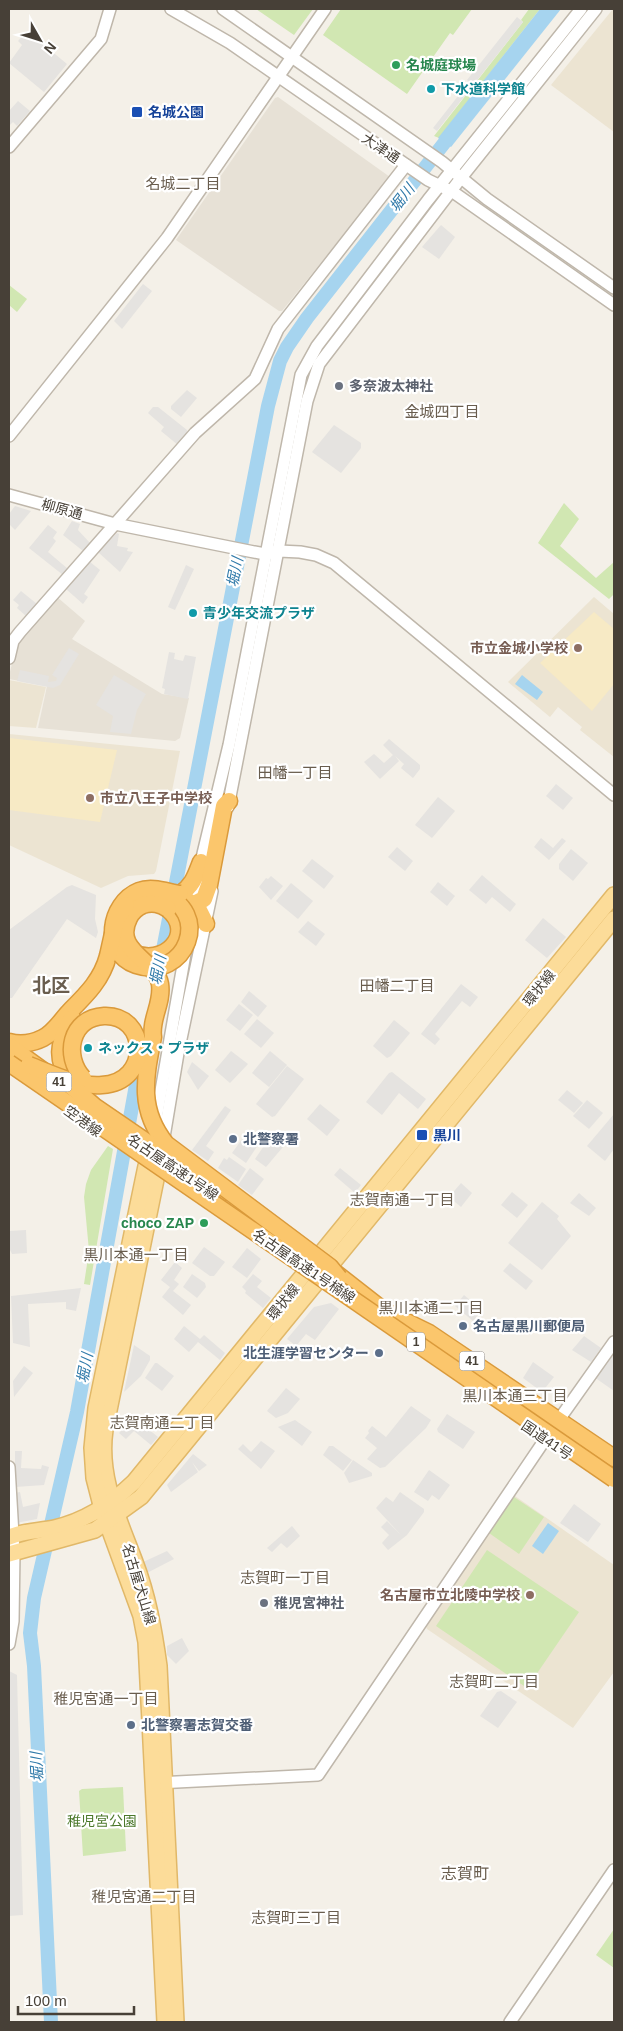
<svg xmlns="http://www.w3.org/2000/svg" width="623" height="2031" font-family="Helvetica,'Noto Sans JP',sans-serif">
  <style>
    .residential { fill: #e7e1d6 }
    .education { fill: #ece4d2 }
    .green { fill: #d1e7b2 }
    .sand { fill: #f7eac5 }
    .parking { fill: #e5e3e0 }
    .water { fill: #a6d4ef }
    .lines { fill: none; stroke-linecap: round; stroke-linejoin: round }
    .river { stroke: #a6d4ef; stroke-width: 14 }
    .minor-casing { stroke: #bfb7ab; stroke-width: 14 }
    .major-casing { stroke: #e1b868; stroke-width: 18 }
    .highway-casing { stroke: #da9a3b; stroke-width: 19 }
    .minor { stroke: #fff; stroke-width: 11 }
    .major { stroke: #fcdc99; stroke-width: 15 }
    .highway { stroke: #fbc66c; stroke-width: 16 }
    .highway-bridge-casing { stroke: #da9a3b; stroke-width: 19; stroke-linecap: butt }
    .highway-bridge { stroke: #fbc66c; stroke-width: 16 }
    .leisure-dot { fill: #2e9e5b; stroke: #fff; stroke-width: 2 }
    .culture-dot { fill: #0f9aa8; stroke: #fff; stroke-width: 2 }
    .transit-dot { fill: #1a4fb4; stroke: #fff; stroke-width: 2 }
    .worship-dot { fill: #6b7280; stroke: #fff; stroke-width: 2 }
    .education-dot { fill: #8d6e63; stroke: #fff; stroke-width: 2 }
    .service-dot { fill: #5c6f8a; stroke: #fff; stroke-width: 2 }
    .labels { text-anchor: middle; stroke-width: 4.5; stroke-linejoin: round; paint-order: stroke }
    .shield { fill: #fff; stroke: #7e7973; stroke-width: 1 }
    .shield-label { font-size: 12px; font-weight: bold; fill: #474037 }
    .leisure-label { font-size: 14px; font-weight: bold; fill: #27864d; stroke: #fff; text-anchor: start }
    .culture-label { font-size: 14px; font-weight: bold; fill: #0d838f; stroke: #fff; text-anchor: start }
    .transit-label { font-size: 14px; font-weight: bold; fill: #164399; stroke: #fff; text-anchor: start }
    .street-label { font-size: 14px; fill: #474037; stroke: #fff }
    .worship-label { font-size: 14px; font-weight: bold; fill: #5b616d; stroke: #fff; text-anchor: start }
    .education-label { font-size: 14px; font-weight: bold; fill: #785e54; stroke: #fff; text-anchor: end }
    .service-label { font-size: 14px; font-weight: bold; fill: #4e5e75; stroke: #fff; text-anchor: start }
    .park-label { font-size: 14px; fill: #4b782b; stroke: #fff }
    .neighbourhood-label { font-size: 15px; fill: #695d4e; stroke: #fff }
    .water-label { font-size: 15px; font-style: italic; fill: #307aa9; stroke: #fff }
    .quarter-label { font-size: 16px; fill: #695d4e; stroke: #fff }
    .district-label { font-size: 19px; font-weight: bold; fill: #695d4e; stroke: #fff }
  </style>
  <rect width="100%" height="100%" fill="#f4f0e8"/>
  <!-- residential -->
  <g class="residential">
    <path d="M278,97L390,177L282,311H279L176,240L275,98Z"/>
    <path d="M57,597L85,621L72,639L162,694L189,698L180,738L175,741L38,728L47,686L9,679V676L17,643Z"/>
  </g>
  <!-- education -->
  <g class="education">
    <path d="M613,9H614V132L551,85Z"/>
    <path d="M594,597L614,614V757L580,730L582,727L558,707L550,717L508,682Z"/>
    <path d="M9,680L46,687L36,728L9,726Z"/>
    <path d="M9,734L180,751L156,871L154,874L128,876L101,888L9,845Z"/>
    <path d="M511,1496H515L614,1565V1672L573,1728L427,1629L425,1624Z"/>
  </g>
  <!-- green -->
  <g class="green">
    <path d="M256,9H313L294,35Z"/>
    <path d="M341,9H472L453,35L450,33L407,94L323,35Z"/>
    <path d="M529,9H540L439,138L434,136L523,22L521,20Z"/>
    <path d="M9,285L27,299L17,312L9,305Z"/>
    <path d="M564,503L579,519L560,546L596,578L614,562V594L609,599L538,543Z"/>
    <path d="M108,1146L113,1149L90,1285L84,1284L89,1251L84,1197L86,1184L91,1170Z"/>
    <path d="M514,1497L544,1517L519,1554L489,1533Z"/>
    <path d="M487,1550L579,1612L527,1688L436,1626Z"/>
    <path d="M123,1787L126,1851L83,1856L79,1791L82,1789Z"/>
    <path d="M614,1929V1968L596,1955Z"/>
  </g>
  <!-- sand -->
  <g class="sand">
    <path d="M594,612L614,629V684L592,711L540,663Z"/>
    <path d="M9,738L117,750L100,822L9,810Z"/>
  </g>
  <!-- parking -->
  <g class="parking">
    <path d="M517,17L523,22L437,131L433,128L469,82L467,80Z"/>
    <path d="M27,31L67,64L44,92L9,63L22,45L18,41Z"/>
    <path d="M18,101L30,111L17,126L13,122L9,126V111Z"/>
    <path d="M441,225L455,237L439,259L422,247Z"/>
    <path d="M143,284L152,291L122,329L114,321Z"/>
    <path d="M187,390L197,398L181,417L171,409V406Z"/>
    <path d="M153,407H158L187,430V433L178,445L161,431L164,427L148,413Z"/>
    <path d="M334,425L361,443V448L341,473L312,452Z"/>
    <path d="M15,506L31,511L15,530L9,524V514Z"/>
    <path d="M72,521L80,524L78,530L90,543L83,551L63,535Z"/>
    <path d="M48,525L57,532L53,538L56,541L48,552L68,569L63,575L29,548Z"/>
    <path d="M117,533L119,534L117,546L128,548L127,551L133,552L120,572L98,552Z"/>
    <path d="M90,562L100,570L84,594L88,597L83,604L66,589Z"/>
    <path d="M186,565L194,569L175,610L168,607Z"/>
    <path d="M21,591L37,604L26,616L17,608L19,605L13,600Z"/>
    <path d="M69,648L79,654L60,685L53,688L17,681L20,670L49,676L48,682L56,681L57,678L52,675Z"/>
    <path d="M169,652L175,653L174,659L183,661L185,655L196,657L188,699L164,694L165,689L162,688Z"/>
    <path d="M114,675L146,694L137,710L131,734L110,732L113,716L96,705Z"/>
    <path d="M389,739L420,765V769L413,778L401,768L404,764L395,756L399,761L380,779L364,762L374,754L384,763L393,755L383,745Z"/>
    <path d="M556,784L573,798L563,810L546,796Z"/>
    <path d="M438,797L455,811L432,838L415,825Z"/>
    <path d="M541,838L553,848L562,838L566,841L549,860L534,847Z"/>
    <path d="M397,847L413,861L405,871L388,857Z"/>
    <path d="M571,849L588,863L573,881L559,869V864Z"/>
    <path d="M312,859L334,876L324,889L302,871Z"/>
    <path d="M482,875L516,904L510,912L492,897L486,904L469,890Z"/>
    <path d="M271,876L283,886L271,900L259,887L266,878L268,879Z"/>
    <path d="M438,882L455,896L447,906L430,892Z"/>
    <path d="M291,883L313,901L298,919L276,901Z"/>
    <path d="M72,885L96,895L95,919L98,932L96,938L67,919L12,998H9V930L67,887Z"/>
    <path d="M543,918L566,937L547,958L525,940Z"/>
    <path d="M308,921L325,934L316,946L298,932Z"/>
    <path d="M461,984L478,997L470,1007L462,1001L435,1034L440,1039L435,1045L421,1034Z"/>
    <path d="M249,991L267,1006L258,1017L241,1002Z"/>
    <path d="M239,1004L253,1015L240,1031L226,1020Z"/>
    <path d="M257,1019L274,1033L261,1048L244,1034Z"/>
    <path d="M394,1020L410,1033L391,1056L387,1058L373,1046Z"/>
    <path d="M231,1051L248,1064L230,1083L215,1070Z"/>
    <path d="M270,1051L287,1065L269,1087L252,1073Z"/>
    <path d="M192,1062L209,1076L198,1090L187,1072Z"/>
    <path d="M287,1066L304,1079L275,1116L272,1117L256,1104Z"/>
    <path d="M392,1072L426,1099L418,1109L399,1093L382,1115L366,1102L389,1073Z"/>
    <path d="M567,1090L583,1103L574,1113L558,1100Z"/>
    <path d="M587,1100L603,1113L589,1129L573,1116Z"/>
    <path d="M320,1104L340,1120L327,1136L307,1119Z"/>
    <path d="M225,1106L231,1110L206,1146L214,1152L208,1161L192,1150Z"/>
    <path d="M614,1114V1149L605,1161L587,1146Z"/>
    <path d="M275,1130L288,1141L266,1167L255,1159Z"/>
    <path d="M245,1135L258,1145L246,1163L232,1153Z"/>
    <path d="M229,1157L246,1169L238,1182L218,1168L224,1158L227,1160Z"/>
    <path d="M250,1168L264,1179L252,1195L238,1185Z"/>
    <path d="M340,1168L361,1185L355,1193L334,1175Z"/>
    <path d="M461,1183L472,1193L461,1207L449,1197Z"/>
    <path d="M512,1192L528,1205L517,1218L501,1205Z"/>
    <path d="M579,1193L596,1208L589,1216L570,1203Z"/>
    <path d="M542,1202L559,1216L557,1219L571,1236L542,1270L508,1243Z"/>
    <path d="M26,1230L27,1253L12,1254L10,1250L9,1231Z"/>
    <path d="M204,1247L225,1262L214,1276H210L192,1263Z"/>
    <path d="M247,1248L261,1259L247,1278L232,1267Z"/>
    <path d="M175,1262L182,1268L174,1280L179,1284L173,1291L191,1305L183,1315L162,1297L170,1287L161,1280Z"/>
    <path d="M510,1263L533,1281L526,1290L503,1271Z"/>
    <path d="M192,1274L205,1283L206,1287L197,1298L183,1287Z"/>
    <path d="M253,1274L262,1281L257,1287L271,1298L263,1308L245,1293L246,1291L242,1287Z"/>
    <path d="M81,1288L76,1311L66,1309V1302L28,1304L30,1347L13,1343L11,1296Z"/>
    <path d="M464,1295L482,1310L473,1321L455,1306Z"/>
    <path d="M331,1303L339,1309L315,1340L306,1334L296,1346L287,1339L314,1307Z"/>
    <path d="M184,1326L200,1339L204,1335L225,1353L220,1360L198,1342L189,1352L174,1339Z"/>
    <path d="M584,1336L601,1348L591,1362L572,1350Z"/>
    <path d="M134,1345L150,1356V1360L141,1376L124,1392Z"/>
    <path d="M614,1349V1391L594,1377Z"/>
    <path d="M533,1362L554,1377L542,1392L523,1378Z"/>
    <path d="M155,1363H157L174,1376L162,1391L145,1378Z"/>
    <path d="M24,1366L33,1373L14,1397L13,1381Z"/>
    <path d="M286,1388L300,1399L288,1413L276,1418L267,1411Z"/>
    <path d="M411,1406L431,1420L426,1428L385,1467L380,1468L367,1459L377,1448L365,1438L369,1433L368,1431L372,1426L386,1437Z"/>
    <path d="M447,1414L475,1432L463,1449L438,1432L437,1429Z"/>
    <path d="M137,1420L158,1437L151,1445L134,1431L126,1439L119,1433L131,1421L134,1423Z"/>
    <path d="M295,1420L312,1432L302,1446L278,1427Z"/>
    <path d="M261,1441L275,1451L261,1469L238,1449L243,1444L251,1452Z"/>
    <path d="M329,1446H333L352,1460L343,1471L323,1455Z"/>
    <path d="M15,1451H22L21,1468L41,1469L42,1465L49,1467L44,1485L15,1487Z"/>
    <path d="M193,1454L207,1465L199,1471L192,1462L198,1472L171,1492L167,1485Z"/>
    <path d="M353,1460L372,1473V1476L349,1483L344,1473Z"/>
    <path d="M429,1470L450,1485L439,1500L432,1495L428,1501L414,1492Z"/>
    <path d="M20,1492L23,1507L40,1503L37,1519L16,1523L15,1493Z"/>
    <path d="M400,1492L424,1509V1512L407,1535L388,1550L382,1543L389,1535L381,1527L387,1521L401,1535L376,1508L386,1497L393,1502Z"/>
    <path d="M574,1504L601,1524L588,1542L560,1523Z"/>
    <path d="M292,1526L300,1536L287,1548L281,1543L272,1552L267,1548Z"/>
    <path d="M167,1551L174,1559L145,1574L141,1563Z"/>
    <path d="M182,1638L189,1651L176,1664L167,1655V1646Z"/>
    <path d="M9,1671L17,1675L23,1915L9,1916Z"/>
    <path d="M501,1691L517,1702L498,1728L480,1716L497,1692Z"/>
  </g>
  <!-- water -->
  <g class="water">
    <path d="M540,9H561L451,147L438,138Z"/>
    <path d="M522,675L543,692L537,700L515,684Z"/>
    <path d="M548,1523L559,1531L543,1554L532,1546Z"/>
  </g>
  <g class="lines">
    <!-- river -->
    <g class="river">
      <path d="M161,960L268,406L280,361L287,347L307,318L456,128"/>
      <path d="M51,2022L34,1666L30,1633L34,1598L77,1412L141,1057"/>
    </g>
    <!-- minor casing -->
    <g class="minor-casing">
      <g id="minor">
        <path d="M171,9L230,43L428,180L453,192L614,305"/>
        <path d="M223,9L442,162L487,199L614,288"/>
        <path d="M9,147L101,39L110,9"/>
        <path d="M9,436L167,238L325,9"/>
        <path d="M9,495L115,524L249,551L265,554L279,551L300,552L316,555L334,563L614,795"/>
        <path d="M9,658L13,641L20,632L195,433L255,379L278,329L406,165"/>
        <path d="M228,807L307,401L319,364L461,178L596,9"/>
        <path d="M193,908L201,862L229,745L301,375L317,346L428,200L581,9"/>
        <path d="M155,1125L186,948"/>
        <path d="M163,1143L178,1053L212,891"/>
        <path d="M9,1467L14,1552L13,1621L9,1644"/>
        <path d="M157,1783L318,1775L546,1438L614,1342"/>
        <path d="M510,2022L614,1870"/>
      </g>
    </g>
    <!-- major casing -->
    <g class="major-casing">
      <g id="major">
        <path d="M161,1155L105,1430C98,1477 119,1519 135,1562C148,1596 154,1630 159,1666L176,2022"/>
        <path d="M146,1166L96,1408L92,1448L94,1478L102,1509L141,1616L146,1642L165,2022"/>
        <path d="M9,1537C23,1531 39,1531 54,1528C86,1521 111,1504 134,1482L614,895"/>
        <path d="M9,1554L95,1530L141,1497L614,919"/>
      </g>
    </g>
    <!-- highway casing -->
    <g class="highway-casing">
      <g id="highway">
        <path d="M201,862C196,875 193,886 180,894L199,910L206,924"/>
        <path d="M167,899L194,904L204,899L209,885L224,806L229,801"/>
        <path d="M132,952C162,969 198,934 168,909"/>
        <path d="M9,1042C20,1045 33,1043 43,1038C55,1032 62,1019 71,1010C87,994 102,979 108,956"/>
        <path d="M9,1046L42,1070"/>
        <path d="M71,1086C56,1058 57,1045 72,1018"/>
        <path d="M158,1152L221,1193"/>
        <path d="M329,1268L384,1311L429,1333L614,1458"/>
      </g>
    </g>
    <!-- minor -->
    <use href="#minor" class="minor"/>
    <!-- major -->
    <use href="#major" class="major"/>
    <!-- highway -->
    <use href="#highway" class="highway"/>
    <!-- highway-bridge casing -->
    <g class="highway-bridge-casing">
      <g id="highway-bridge">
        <path d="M160,894C214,910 186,982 136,965C101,953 109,903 139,891C152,886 167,892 180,894"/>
        <path d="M168,909C160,904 153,902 143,905C136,908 132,912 129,918C112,951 156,960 160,984C163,1003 150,1019 153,1037C145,1078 138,1109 166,1144L330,1267L339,1278"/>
        <path d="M108,956L116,920L126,905"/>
        <path d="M9,1063L614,1479"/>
        <path d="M29,1065C52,1074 77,1087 102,1085C152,1082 148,1014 104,1016C70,1018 63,1056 83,1078"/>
        <path d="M71,1086L94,1106L170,1158"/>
      </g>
    </g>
    <!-- highway-bridge -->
    <use href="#highway-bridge" class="highway-bridge"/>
  </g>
  <!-- markers -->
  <g class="leisure-dot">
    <circle cx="396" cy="65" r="5"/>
    <circle cx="204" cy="1223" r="5"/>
  </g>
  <g class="culture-dot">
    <circle cx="431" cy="89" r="5"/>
    <circle cx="193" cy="613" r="5"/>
    <circle cx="88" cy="1048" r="5"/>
  </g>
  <g class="transit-dot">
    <rect x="131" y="106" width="12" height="12" rx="2.5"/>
    <rect x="416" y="1129" width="12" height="12" rx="2.5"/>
  </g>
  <g class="worship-dot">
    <circle cx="339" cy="386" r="5"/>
    <circle cx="264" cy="1603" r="5"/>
  </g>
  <g class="education-dot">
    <circle cx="578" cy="648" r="5"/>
    <circle cx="90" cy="798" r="5"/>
    <circle cx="530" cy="1595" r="5"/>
  </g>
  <g class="service-dot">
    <circle cx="233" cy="1139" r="5"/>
    <circle cx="463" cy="1326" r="5"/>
    <circle cx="379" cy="1353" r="5"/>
    <circle cx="131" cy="1725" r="5"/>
  </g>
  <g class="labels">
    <!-- shield labels -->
    <g class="shield">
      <rect x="46.5" y="1072.5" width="25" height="19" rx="4"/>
      <rect x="407" y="1332.5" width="18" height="19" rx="4"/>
      <rect x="459.5" y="1351.5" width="25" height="19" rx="4"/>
    </g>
    <g class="shield-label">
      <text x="59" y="1086">41</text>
      <text x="416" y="1346">1</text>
      <text x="472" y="1365">41</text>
    </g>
    <!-- leisure labels -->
    <g class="leisure-label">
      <text x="406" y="70">名城庭球場</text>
      <text x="194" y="1228" text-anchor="end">choco ZAP</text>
    </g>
    <!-- culture labels -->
    <g class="culture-label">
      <text x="441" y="94">下水道科学館</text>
      <text x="203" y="618">青少年交流プラザ</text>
      <text x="98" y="1053">ネックス・プラザ</text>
    </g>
    <!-- transit labels -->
    <g class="transit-label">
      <text x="148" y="117">名城公園</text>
      <text x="433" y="1140">黒川</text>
    </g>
    <!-- street labels -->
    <g class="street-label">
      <text transform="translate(381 148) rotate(34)" y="5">大津通</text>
      <text transform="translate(62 509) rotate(15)" y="5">柳原通</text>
      <text transform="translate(539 988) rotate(-51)" y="5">環状線</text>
      <text transform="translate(83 1121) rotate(36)" y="5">空港線</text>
      <text transform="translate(173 1167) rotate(34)" y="5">名古屋高速1号線</text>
      <text transform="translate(304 1266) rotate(34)" y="5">名古屋高速1号楠線</text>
      <text transform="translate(283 1302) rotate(-51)" y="5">環状線</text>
      <text transform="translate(547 1440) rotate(34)" y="5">国道41号</text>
      <text transform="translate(139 1584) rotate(73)" y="5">名古屋犬山線</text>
    </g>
    <!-- worship labels -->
    <g class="worship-label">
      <text x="349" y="391">多奈波太神社</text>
      <text x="274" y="1608">稚児宮神社</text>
    </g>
    <!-- education labels -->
    <g class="education-label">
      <text x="568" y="653">市立金城小学校</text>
      <text x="100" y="803" text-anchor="start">市立八王子中学校</text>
      <text x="520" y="1600">名古屋市立北陵中学校</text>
    </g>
    <!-- service labels -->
    <g class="service-label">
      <text x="243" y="1144">北警察署</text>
      <text x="473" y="1331">名古屋黒川郵便局</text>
      <text x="369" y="1358" text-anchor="end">北生涯学習センター</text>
      <text x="141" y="1730">北警察署志賀交番</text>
    </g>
    <!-- park labels -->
    <g class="park-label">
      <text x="102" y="1826">稚児宮公園</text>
    </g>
    <!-- neighbourhood labels -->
    <g class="neighbourhood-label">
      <text x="183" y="189">名城二丁目</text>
      <text x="442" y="417">金城四丁目</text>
      <text x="295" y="778">田幡一丁目</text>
      <text x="397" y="991">田幡二丁目</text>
      <text x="402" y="1205">志賀南通一丁目</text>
      <text x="136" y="1260">黒川本通一丁目</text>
      <text x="431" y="1313">黒川本通二丁目</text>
      <text x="515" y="1401">黒川本通三丁目</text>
      <text x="162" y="1428">志賀南通二丁目</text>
      <text x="285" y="1583">志賀町一丁目</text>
      <text x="494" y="1687">志賀町二丁目</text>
      <text x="106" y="1704">稚児宮通一丁目</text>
      <text x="144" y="1902">稚児宮通二丁目</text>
      <text x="296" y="1923">志賀町三丁目</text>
    </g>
    <!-- water labels -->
    <g class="water-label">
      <text transform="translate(402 198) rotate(-52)" y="5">堀川</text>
      <text transform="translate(235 572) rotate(-79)" y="5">堀川</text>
      <text transform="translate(158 970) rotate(-79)" y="5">堀川</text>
      <text transform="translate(85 1368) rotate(-80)" y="5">堀川</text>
      <text transform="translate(37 1767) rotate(-93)" y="5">堀川</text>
    </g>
    <!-- quarter labels -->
    <g class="quarter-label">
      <text x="465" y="1879">志賀町</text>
    </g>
    <!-- district labels -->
    <g class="district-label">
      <text x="51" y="992">北区</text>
    </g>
  </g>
  <!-- border -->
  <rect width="623" height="2031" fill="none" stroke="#474037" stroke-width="20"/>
  <!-- north arrow -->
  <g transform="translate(40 40) rotate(129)" stroke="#ffffff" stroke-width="4" paint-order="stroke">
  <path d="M0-4L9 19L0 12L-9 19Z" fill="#474037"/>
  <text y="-8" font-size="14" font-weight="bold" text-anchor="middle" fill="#474037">N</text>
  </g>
  <!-- scale -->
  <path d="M18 2006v8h116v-8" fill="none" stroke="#474037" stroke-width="2.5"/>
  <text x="25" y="2006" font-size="15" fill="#474037" stroke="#ffffff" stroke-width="4" paint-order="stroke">100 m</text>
</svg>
